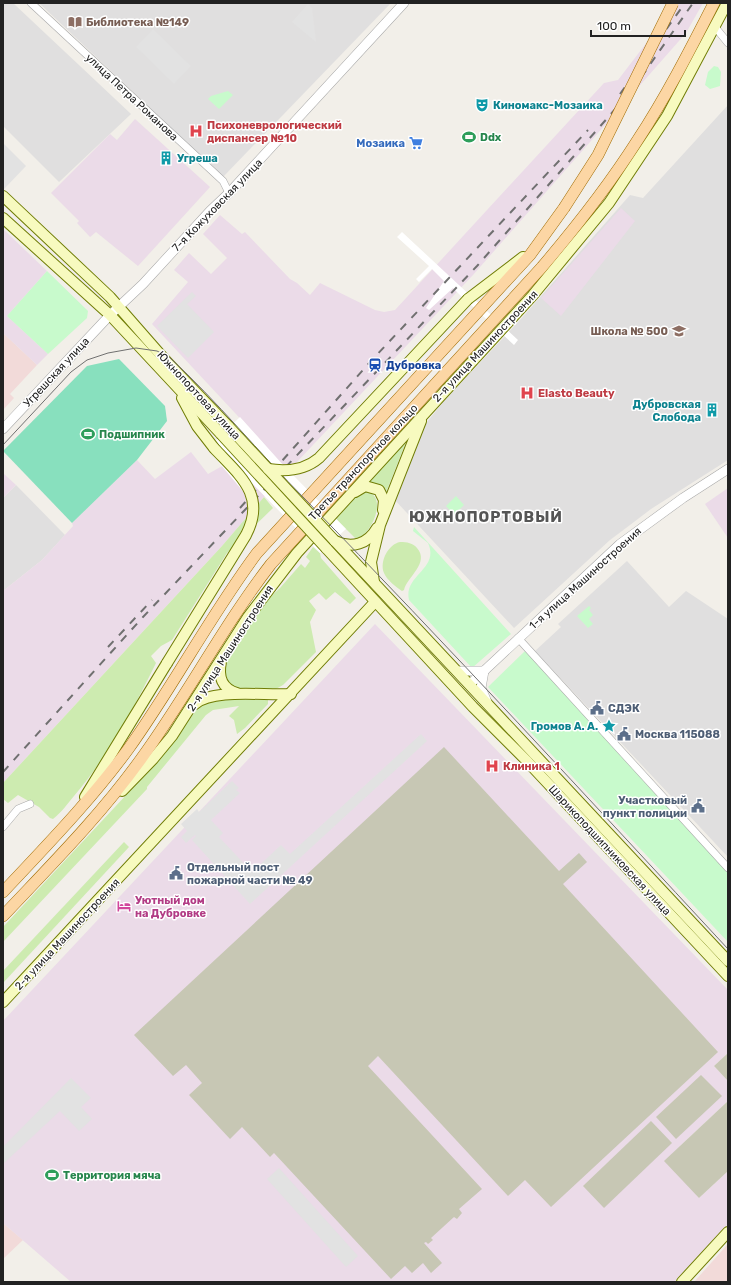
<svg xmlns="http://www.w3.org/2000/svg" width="731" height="1285" font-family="Rubik,sans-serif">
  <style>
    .residential { fill: #e0dfdf }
    .commercial { fill: #f2dad9 }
    .industrial { fill: #ebdbe8 }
    .construction { fill: #c7c7b4 }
    .grass { fill: #cdebb0 }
    .park { fill: #c8facc }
    .pitch { fill: #88e0be }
    .parking { fill: #e2e2e2 }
    .pier { fill: #fff }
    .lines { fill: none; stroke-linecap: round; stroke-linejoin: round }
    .minor-casing { stroke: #a9a9a9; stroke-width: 8 }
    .tertiary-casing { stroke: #a9a9a9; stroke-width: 10 }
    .secondary-casing { stroke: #707d05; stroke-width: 12 }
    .primary-casing { stroke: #a06b00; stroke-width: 12 }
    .minor { stroke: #fff; stroke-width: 7 }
    .tertiary { stroke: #fff; stroke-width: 9 }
    .secondary { stroke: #f7fabf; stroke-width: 10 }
    .primary { stroke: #fcd6a4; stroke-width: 11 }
    .tram { stroke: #707070; stroke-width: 1 }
    .rail { stroke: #707070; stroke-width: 2; stroke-dasharray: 8 8; stroke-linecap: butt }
    .secondary-bridge-casing { stroke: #707d05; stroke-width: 12; stroke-linecap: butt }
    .primary-bridge-casing { stroke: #a06b00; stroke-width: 12; stroke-linecap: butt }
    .secondary-bridge { stroke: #f7fabf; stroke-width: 10 }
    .primary-bridge { stroke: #fcd6a4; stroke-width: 11 }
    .labels { text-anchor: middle; stroke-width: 3; stroke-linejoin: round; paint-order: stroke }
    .education-label { font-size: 11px; font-weight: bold; fill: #785e54; stroke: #fff; text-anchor: start }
    .street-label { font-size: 11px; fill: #222; stroke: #fff }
    .culture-label { font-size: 11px; font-weight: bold; fill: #0d838f; stroke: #fff; text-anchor: start }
    .health-label { font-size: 11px; font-weight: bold; fill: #be3a42; stroke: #fff; text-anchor: start }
    .leisure-label { font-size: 11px; font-weight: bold; fill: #27864d; stroke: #fff; text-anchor: start }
    .shop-label { font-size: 11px; font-weight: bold; fill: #366cbe; stroke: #fff; text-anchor: end }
    .transit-label { font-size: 11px; font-weight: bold; fill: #164399; stroke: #fff; text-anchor: start }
    .service-label { font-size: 11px; font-weight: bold; fill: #4e5e75; stroke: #fff; text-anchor: start }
    .hotel-label { font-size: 11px; font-weight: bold; fill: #b23c85; stroke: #fff; text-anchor: start }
    .district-label { font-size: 15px; font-weight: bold; letter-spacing: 1px; fill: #555; stroke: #fff }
  </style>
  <rect width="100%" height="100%" fill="#f2efe9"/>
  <!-- residential -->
  <g class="residential">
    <path d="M3,3H13L131,114L59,182L3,126Z"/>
    <path d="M39,3H391L223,177Z"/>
    <path d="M728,105V460L651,509L630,525L610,540L514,628L393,498L423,427L444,401L520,320L630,195L643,198Z"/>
    <path d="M16,485L65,535L42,560L3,591V498Z"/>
    <path d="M627,561L669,607L686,591L728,619V857L535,651L561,627L558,624Z"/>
  </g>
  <!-- commercial -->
  <g class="commercial">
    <path d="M3,333L37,365L10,394L14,398L3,410Z"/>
    <path d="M3,1223L23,1240L3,1259Z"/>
    <path d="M728,1244V1282H694Z"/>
  </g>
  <!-- industrial -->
  <g class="industrial">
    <path d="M677,3H703L686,33L473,275L264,497L222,546L3,783V591L42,560L73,526L72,523L137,460L155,479L191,452L208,474L263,443L152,324L188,282L174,270L189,253L211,274L227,258L203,234L220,215L242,234L245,232L290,279L297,283L310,295L320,283L375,310L384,312L395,310L604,83L618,80Z"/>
    <path d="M135,119L210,187L138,266L96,232L90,237L77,223L79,221L51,193L110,134L117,140Z"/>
    <path d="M621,208L635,221L561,316L541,298Z"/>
    <path d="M3,229L47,271L7,316L48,354L37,365L3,333Z"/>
    <path d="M3,473L16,485L3,498Z"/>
    <path d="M728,488V538L705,504Z"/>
    <path d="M375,624L728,990V1053L714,1066L728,1081V1101L680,1146L699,1198L728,1171V1224L674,1282H71L3,1223V1021Z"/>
  </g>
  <!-- construction -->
  <g class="construction">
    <path d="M444,747L559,871L579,853L587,862L563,884L718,1052L551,1207L525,1180L508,1196L378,1056L368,1066L482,1189L459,1209L462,1213L457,1219L454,1217L431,1238L433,1240L428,1244L426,1242L424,1243L442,1263L431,1273L423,1263L412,1273L405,1266L391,1279L274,1153L270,1157L242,1127L230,1139L189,1095L202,1083L186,1065L173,1076L134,1035Z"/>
    <path d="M728,1053V1081L714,1066Z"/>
    <path d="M701,1075L722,1096L676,1139L656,1117Z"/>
    <path d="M728,1101V1171L699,1198L664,1161Z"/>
    <path d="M651,1121L672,1143L604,1208L583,1186Z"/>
  </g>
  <!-- grass -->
  <g class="grass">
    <path d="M408,437L385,495L365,484Z"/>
    <path d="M367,492C388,496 372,535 356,539L336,519L356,497Z"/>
    <path d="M264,497L273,508L227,553L172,640L161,646L151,656L156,663C133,710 108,756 74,796C68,803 61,813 53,819L50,818L39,807L18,795L8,803L3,799V783L222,546Z"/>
    <path d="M400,542C407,542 413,543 417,548C430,563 407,577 404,590L402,591C397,588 386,579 384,573C379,561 389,544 400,542Z"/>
    <path d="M313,547L320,553L321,558L356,598L350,604L335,592L326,600L319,593L309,601L316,610L310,622L316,652L283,685L274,690L237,689L230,685L225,673L228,657L251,620L266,601L280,588L301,564L305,568L310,561L306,557Z"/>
    <path d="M225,699L268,700V704L245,728L237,734L234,720L229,716L239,706L213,710L206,715L147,787V789L3,942V927L142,778L198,708L205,702Z"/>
    <path d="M124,842L129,847L3,983V971Z"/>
  </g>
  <!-- park -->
  <g class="park">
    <path d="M714,66L718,67L721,72L720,86L710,89L705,85L708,72Z"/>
    <path d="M228,91L233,95L219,109L208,99L211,96Z"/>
    <path d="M47,271L88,311L87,318L48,354L7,316Z"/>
    <path d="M456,496L464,505L454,515L446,506Z"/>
    <path d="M414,527L511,634L472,668L409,600C403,575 440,569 428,543L413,531Z"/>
    <path d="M589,606L591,608L589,610L593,615L589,619L593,624L588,628L577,616Z"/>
    <path d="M526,650L728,870V942L488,687Z"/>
  </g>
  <!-- pitch -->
  <path class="pitch" d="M119,359L165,406L167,421L137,460L72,523L3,451L87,366Z"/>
  <!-- parking -->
  <g class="parking">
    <path d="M308,4L312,8L316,42L292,22Z"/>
    <path d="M153,29L191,66L174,84L136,47Z"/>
    <path d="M3,143L26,166L4,189L3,188Z"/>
    <path d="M192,292L196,296L187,304L214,332L188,358L157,326Z"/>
    <path d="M421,734L427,741L250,904L192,840L196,836L195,835L186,843L181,837L187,831L181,824L197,809L199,812L232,781L239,788L236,790L240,793L211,820L223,833L219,837L252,872L281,845L290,854Z"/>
    <path d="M71,1078L91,1098L81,1107L92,1119L79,1131L60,1111L3,1164V1147Z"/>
    <path d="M279,1168L358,1256L346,1267L267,1179Z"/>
  </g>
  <!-- pier -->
  <path class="pier" d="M402,232L518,340L514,345L469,303L315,467L293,475L346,529L320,553L247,478L255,491L259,507L257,522L250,538L171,664L163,659L244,531L248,518L247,496L210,452L218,444L215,441L240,417L284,466H293L312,459L463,298L453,288L429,310L426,308L444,281L432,269L419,282L416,279L429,266L397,237Z"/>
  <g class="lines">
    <!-- minor casing -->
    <g class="minor-casing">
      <g id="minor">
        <path d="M31,3L223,181L229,193"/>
        <path d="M715,27L728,43"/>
        <path d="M518,638L728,868"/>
        <path d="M3,827L18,809L30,804"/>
      </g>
    </g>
    <!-- tertiary casing -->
    <g class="tertiary-casing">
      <g id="tertiary">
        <path d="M3,429L110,315L143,284L210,211L229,193L404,3"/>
        <path d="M457,671H484"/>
        <path d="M484,671L481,688L487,702"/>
        <path d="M470,684L620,544L683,498L728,469"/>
      </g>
    </g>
    <!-- secondary casing -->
    <g class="secondary-casing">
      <g id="secondary">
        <path d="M3,196L110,297L166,361L229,427"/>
        <path d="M3,218L110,315L221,434"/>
        <path d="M468,299L523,257"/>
        <path d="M182,398L197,426L214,448"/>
        <path d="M355,492L365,486L379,490L384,500L383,510"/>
        <path d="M334,540L728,961"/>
        <path d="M335,541C352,549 368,544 377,528"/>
        <path d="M326,548L473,707L526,760L728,976"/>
        <path d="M374,582L371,562L380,525L421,421"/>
        <path d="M221,662C218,676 222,689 237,693"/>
        <path d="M195,704C213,688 266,696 291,694"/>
        <path d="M122,791L153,759L172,736L248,617L297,553L533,295L609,203L667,116L727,3"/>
        <path d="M85,797L167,663"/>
        <path d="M3,1002L375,602"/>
        <path d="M682,1282L728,1232"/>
      </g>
    </g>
    <!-- primary casing -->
    <g class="primary-casing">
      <g id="primary">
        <path d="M3,892C47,845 91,800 129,748C174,685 210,616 257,553L507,280L530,255L564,208"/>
        <path d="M3,916C51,865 100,816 141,759C187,696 223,626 271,564L542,267C576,227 609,185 637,141C666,97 690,50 714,3"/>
      </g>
    </g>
    <!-- minor -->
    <use href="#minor" class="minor"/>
    <!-- tertiary -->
    <use href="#tertiary" class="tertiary"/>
    <!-- secondary -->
    <use href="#secondary" class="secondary"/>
    <!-- primary -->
    <use href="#primary" class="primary"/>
    <!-- tram -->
    <path class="tram" d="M3,445L71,372L87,360L108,353L136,348L157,351L169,357C218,402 259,453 305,499C449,647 588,798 728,949"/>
    <!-- rail -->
    <g class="rail">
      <path d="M620,94L685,3"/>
      <path d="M240,508L371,361L588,130"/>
      <path d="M108,647L152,600"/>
      <path d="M3,772L143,617L477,266L611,114L642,76L693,3"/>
    </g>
    <!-- secondary-bridge casing -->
    <g class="secondary-bridge-casing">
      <g id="secondary-bridge">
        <path d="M229,427L334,540"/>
        <path d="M221,434L326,548"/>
        <path d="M268,469C287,472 305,470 319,458L468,299"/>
        <path d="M167,663L246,535C267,495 239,475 214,448"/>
      </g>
    </g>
    <!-- primary-bridge casing -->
    <g class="primary-bridge-casing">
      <path id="primary-bridge" d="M564,208L598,155L673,3"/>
    </g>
    <!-- secondary-bridge -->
    <use href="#secondary-bridge" class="secondary-bridge"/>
    <!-- primary-bridge -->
    <use href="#primary-bridge" class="primary-bridge"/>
  </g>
  <!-- icons -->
  <defs>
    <g id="library-bare" transform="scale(1.08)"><path d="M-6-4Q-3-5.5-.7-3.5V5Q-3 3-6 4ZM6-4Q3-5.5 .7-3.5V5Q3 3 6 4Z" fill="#8d6e63" stroke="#fff" stroke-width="2.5" paint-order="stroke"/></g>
    <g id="theatre-bare" transform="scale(1.08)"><path d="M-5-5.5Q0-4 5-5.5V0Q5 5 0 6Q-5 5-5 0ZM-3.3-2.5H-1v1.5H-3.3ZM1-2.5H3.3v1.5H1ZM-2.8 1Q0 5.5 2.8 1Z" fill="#0f9aa8" stroke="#fff" stroke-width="2.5" paint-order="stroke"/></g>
    <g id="hospital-bare" transform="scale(1.08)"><path d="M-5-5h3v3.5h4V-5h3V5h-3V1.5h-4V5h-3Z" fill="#e0444e" stroke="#fff" stroke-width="2.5" paint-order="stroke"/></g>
    <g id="stadium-bare" transform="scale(1.08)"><path d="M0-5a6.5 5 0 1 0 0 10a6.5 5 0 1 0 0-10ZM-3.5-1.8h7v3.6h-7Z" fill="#2e9e5b" stroke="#fff" stroke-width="2.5" paint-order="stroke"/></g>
    <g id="supermarket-bare" transform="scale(1.08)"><path d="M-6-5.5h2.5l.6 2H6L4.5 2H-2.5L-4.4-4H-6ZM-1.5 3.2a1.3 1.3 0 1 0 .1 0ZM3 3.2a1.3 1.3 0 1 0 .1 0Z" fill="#3f7fe0" stroke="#fff" stroke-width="2.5" paint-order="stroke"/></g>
    <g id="building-bare" transform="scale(1.08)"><path d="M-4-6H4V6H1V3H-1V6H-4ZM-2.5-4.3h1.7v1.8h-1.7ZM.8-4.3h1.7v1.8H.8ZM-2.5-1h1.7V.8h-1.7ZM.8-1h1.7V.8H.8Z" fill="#0f9aa8" stroke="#fff" stroke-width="2.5" paint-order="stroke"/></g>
    <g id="school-bare" transform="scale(1.08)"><path d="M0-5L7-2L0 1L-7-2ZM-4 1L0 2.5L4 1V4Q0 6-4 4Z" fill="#8d6e63" stroke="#fff" stroke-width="2.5" paint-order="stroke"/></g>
    <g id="station-bare" transform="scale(1.08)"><path d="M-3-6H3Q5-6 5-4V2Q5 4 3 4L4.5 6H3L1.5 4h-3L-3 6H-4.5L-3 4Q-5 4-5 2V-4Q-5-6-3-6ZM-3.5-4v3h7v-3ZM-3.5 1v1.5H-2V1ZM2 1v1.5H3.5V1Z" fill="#1a4fb4" stroke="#fff" stroke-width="2.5" paint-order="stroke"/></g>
    <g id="civic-bare" transform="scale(1.08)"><path d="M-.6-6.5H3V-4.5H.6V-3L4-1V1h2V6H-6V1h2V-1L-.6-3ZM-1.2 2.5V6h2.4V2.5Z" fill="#5c6f8a" stroke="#fff" stroke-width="2.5" paint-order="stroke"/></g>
    <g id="sight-bare" transform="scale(1.08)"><path d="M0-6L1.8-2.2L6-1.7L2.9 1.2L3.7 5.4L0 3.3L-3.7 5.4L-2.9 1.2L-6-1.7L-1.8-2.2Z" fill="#0f9aa8" stroke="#fff" stroke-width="2.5" paint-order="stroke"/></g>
    <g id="hotel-bare" transform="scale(1.08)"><path d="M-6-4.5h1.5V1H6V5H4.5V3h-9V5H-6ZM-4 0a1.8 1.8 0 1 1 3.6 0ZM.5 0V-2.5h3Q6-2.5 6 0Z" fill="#d1479c" stroke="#fff" stroke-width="2.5" paint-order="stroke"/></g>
  </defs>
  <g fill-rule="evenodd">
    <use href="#library-bare" x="75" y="22"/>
    <use href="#theatre-bare" x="482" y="105"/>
    <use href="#hospital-bare" x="196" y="131"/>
    <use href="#stadium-bare" x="469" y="137"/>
    <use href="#supermarket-bare" x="416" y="143"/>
    <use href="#building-bare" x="166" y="158"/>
    <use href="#school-bare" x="679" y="331"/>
    <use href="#station-bare" x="375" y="365"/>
    <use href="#hospital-bare" x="527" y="393"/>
    <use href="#building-bare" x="712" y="410"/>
    <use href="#stadium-bare" x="88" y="434"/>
    <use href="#civic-bare" x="597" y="708"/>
    <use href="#sight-bare" x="609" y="726"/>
    <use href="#civic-bare" x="624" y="734"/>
    <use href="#hospital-bare" x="492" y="766"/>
    <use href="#civic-bare" x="698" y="806"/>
    <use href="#civic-bare" x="176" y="873"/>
    <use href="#hotel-bare" x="124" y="906"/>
    <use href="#stadium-bare" x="52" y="1175"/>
  </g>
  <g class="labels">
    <!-- education labels -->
    <g class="education-label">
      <text x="86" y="26">Библиотека №149</text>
      <text x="668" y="335" text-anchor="end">Школа № 500</text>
    </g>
    <!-- street labels -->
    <g class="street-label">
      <text transform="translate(132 97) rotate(43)" y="4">улица Петра Романова</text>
      <text transform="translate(217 205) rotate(-46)" y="4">7-я Кожуховская улица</text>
      <text transform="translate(485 346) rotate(-47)" y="4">2-я улица Машиностроения</text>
      <text transform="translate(56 372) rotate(-47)" y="4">Угрешская улица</text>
      <text transform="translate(199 395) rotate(47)" y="4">Южнопортовая улица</text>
      <text transform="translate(363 462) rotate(-47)" y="4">Третье транспортное кольцо</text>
      <text transform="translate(585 578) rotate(-42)" y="4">1-я улица Машиностроения</text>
      <text transform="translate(230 648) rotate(-57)" y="4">2-я улица Машиностроения</text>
      <text transform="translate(610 850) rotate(47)" y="4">Шарикоподшипниковская улица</text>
      <text transform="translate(67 934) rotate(-47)" y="4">2-я улица Машиностроения</text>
    </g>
    <!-- culture labels -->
    <g class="culture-label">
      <text x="493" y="109">Киномакс-Мозаика</text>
      <text x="177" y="162">Угреша</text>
      <text x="701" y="408" text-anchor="end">Дубровская<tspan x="701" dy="13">Слобода</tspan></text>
      <text x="598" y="730" text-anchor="end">Громов А. А.</text>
    </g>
    <!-- health labels -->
    <g class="health-label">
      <text x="207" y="129">Психоневрологический<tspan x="207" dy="13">диспансер №10</tspan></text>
      <text x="538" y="397">Elasto Beauty</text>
      <text x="503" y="770">Клиника 1</text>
    </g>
    <!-- leisure labels -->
    <g class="leisure-label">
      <text x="480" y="141">Ddx</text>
      <text x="99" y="438">Подшипник</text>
      <text x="63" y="1179">Территория мяча</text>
    </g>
    <!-- shop labels -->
    <g class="shop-label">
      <text x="405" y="147">Мозаика</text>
    </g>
    <!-- transit labels -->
    <g class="transit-label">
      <text x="386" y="369">Дубровка</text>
    </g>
    <!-- service labels -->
    <g class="service-label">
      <text x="608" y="712">СДЭК</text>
      <text x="635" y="738">Москва 115088</text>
      <text x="687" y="804" text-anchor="end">Участковый<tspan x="687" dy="13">пункт полиции</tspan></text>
      <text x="187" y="871">Отдельный пост<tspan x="187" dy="13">пожарной части № 49</tspan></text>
    </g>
    <!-- hotel labels -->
    <g class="hotel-label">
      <text x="135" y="904">Уютный дом<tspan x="135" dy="13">на Дубровке</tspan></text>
    </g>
    <!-- district labels -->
    <g class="district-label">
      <text x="486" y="522">ЮЖНОПОРТОВЫЙ</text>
    </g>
  </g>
  <!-- border -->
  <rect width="731" height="1285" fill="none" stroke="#222222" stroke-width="8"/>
  <!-- scale -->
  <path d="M591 30v6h94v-6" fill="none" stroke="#222222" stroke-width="2"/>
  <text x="597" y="30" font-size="12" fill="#222222" stroke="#ffffff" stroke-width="3" paint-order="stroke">100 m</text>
</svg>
